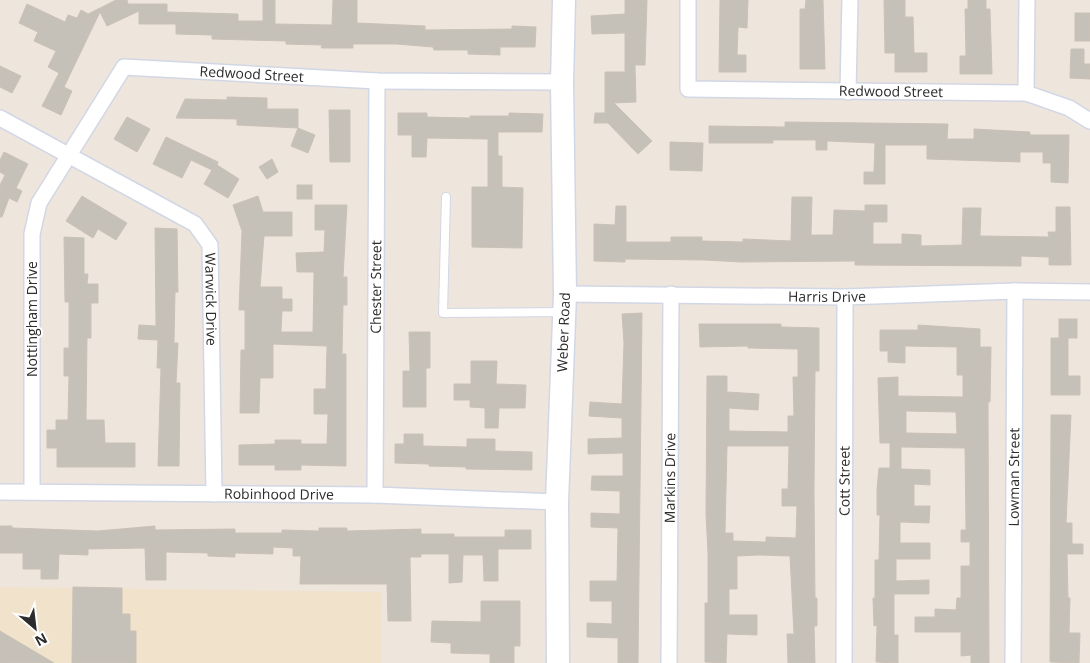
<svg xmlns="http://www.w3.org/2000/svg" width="1090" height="663" font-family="'Open Sans',sans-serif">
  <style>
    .education { fill: #f1e2cb }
    .building { fill: #c6c1b8; stroke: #cac1b6; fill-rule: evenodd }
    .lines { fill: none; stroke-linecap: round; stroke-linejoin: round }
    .lane-casing { stroke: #d2d7e5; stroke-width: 10 }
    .street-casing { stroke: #d2d7e5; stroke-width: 18 }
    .secondary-casing { stroke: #d2d7e5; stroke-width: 25 }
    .lane { stroke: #fff; stroke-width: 8 }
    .street { stroke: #fff; stroke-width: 15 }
    .secondary { stroke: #fff; stroke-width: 22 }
    .labels { text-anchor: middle; stroke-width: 4; stroke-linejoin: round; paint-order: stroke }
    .street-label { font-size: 14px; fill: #2c2c2c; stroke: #fff }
  </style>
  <rect width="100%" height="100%" fill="#eee5dd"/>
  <!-- education -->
  <path class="education" d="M0,587L382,592L381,663H0Z"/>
  <!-- building -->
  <g class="building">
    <path d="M116,0H127L128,4H167V12L238,14V21H263V0H275V24L332,25L333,0H357V23L425,26V30L512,29V26L536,27L535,47H500V55L468,54V50H434L433,47L396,44H353V48H321L322,45L286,44V41L212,39V35L176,34V24H139V11L107,26L100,12L64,87L72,91L61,115L42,106L59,73L48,67L56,51L34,41L38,32L19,23L27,4L65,22L68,15L77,18L81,10L88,14Z"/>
    <path d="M625,0H647L645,65H635L636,102L614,103L652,141L638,154L608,123H594L595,113H605V72H625V33L592,34L591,16L625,14Z"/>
    <path d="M720,0H748L747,28L738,27L737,55H746V72H719Z"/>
    <path d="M806,0H823L825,69H800V9H805Z"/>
    <path d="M884,0H905V17H913L914,53H927V72H895V53H885Z"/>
    <path d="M968,0H986V9H990L992,74H960V56H966L965,9H968Z"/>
    <rect x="1075" y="13" width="15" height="28"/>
    <path d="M1071,49H1084V64H1090V79L1070,78Z"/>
    <path d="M0,66L21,76L12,93L0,87Z"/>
    <path d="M227,97L267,98V109H298V128L237,125V119L176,118L185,99L227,100Z"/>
    <path d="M329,110H350V162H330Z"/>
    <path d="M398,113H427V117L470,118V116H509V113L543,114L542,132H498V156H502V187L523,188L522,248L472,247V187H488V139L427,138L426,157H412V135H398Z"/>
    <path d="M127,117L150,129L137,152L114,139Z"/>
    <path d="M785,122L948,124L947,139H974V129L1030,132V135H1069L1068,183L1051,182V163H1043V152H1020V162L927,159V145H885V184H864V172H874L875,143L827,141V150H816V140H773V143H709V126L785,127Z"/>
    <path d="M298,128L315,135L308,153L291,146Z"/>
    <path d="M166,137L218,162L217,165L239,179L228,198L204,184L212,170L191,160L182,178L153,164Z"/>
    <path d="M670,142L703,143L702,171L670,170Z"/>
    <path d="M4,152L28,164L16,188L22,191L17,202L9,198L2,217H0V185L5,175L0,172V160Z"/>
    <path d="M272,159L278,172L267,179L259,167Z"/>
    <rect x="297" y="185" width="15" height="14"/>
    <path d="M82,196L127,223L116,240L98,229L93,238L66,221Z"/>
    <path d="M258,196L263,212H292V236H264L260,287H282V299H292V311H282L281,332H313L314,272H297L296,253L324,252L325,230H315V205H347L343,277H347V305H343L342,354H346V466L301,465V470H275V465H239V445L275,444V440H301V444H327L328,414H314V389H326L327,346L273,344V378H260L259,413H240L241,350H245V310H239L242,231L233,205Z"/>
    <path d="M792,197H812L811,235H833L834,210L865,211V205H887V222H873V244H902V234L921,235V246L962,245L963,208H981L980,236L1049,237L1048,232H1056V207H1070L1071,265H1049V257L1021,256V266L855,265V261L742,262L705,260L625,259V262L594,261V224L615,225L616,206H626V242H671V237H702V241L743,242V239L791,241Z"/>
    <path d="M155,228L177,229L178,292H175L174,343H178L176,383H180L179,466H158L161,368H157L158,340L138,339L139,325L156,326Z"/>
    <path d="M64,237L84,238V274H88L87,284H98V303H91V338H87L86,420H104L105,443H135V467H57V448H47V430H56V420H68L69,376H64V348H69V302H65Z"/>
    <path d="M642,313L638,663H618V638L587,637V623L612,624V601H590V581H617L618,528L591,527V513L620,514V491L591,490L592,476H623V453L588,454V439L622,438V418L589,416L590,402L622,404L624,343L622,314Z"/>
    <rect x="1059" y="319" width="18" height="19"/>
    <path d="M699,324H781V327L819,328V371H815L814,490L815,598H817V626H814L815,663H788L787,634H794L790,556L759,555L737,556V589H729V615H757V635L727,634L726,663L705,662V603H708V553L706,514L707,376H727V392L759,394L758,410L729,408V431L788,432V416H794L793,377H798V349L748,348V346L700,347ZM727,446H789L788,489H782V506H797L796,538L766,537V542L733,541V533H725Z"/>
    <path d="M918,325L980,329V347H991L990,402H988L989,663H971V655L961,656V632H915V617H935V609L956,610L957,598H961V566H970V542H961V530H966L965,448L901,447V469L930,470V485L914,484V506H930L929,523L900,522V543H930V559H896V581L929,580V594H894V635H898V663L876,662L877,625L874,626L873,598H875V560H879L880,515H877V489L879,468H890V443H880L878,378L898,377V396L963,397V375H957V347L905,346V363L888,362V351H880V330H918ZM906,411L956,412L957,434L906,433Z"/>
    <path d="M409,332H430V368H426V407H403V371H410Z"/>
    <path d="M1051,338H1068V376H1080V395H1051Z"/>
    <path d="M471,361H497L496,384L526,385L525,408H499L498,428H485V408L470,407V400H454V384H471Z"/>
    <path d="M1051,415H1071L1066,523H1072V544H1083V554H1067L1068,598H1070L1069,633H1080L1079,663L1050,662Z"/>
    <path d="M404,434H423V446L467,447V439H495V451L532,452V470L466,469V467L429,466V464L395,463V444H404Z"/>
    <path d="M0,526H12V528L98,531L155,526V530L235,529V533H282V530L319,531V528H347V531L421,529V534H454V537H505V530H531V549H498V581H484L483,555H463L462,582L449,583V554H421V557H410L411,621H388L387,584H300L301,556H293V548L273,547V554L235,553V557L208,556V553L166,552V580H146L145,548L88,549V555L59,554L58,579H41V569H23V553H0Z"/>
    <path d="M73,587L122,588V614H130V631H136V663H72Z"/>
    <path d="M481,601H520V646H514V663H490V654L451,653V643L431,642L432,621L481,622Z"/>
    <path d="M0,631L54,663H0Z"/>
  </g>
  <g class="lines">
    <!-- lane casing -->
    <g class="lane-casing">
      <path id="lane" d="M446,197L443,313L563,312"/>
    </g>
    <!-- street casing -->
    <g class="street-casing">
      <g id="street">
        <path id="s1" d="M688,0V89L1026,93L1069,108L1090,121"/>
        <path d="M848,92L850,0"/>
        <path d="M1026,93L1027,0"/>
        <path id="s2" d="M0,118L195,224L210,245L214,494"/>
        <path id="s3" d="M565,294L845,297L1015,291L1090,292"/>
        <path id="s4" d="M0,492L375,495L557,502"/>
        <path id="s5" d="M32,492V234L39,203L124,67L377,81L562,82"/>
        <path id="s6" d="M375,495L377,81"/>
        <path id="s7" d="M669,663L671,294"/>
        <path id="s8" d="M844,663L845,297"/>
        <path id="s9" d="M1013,663L1015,291"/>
      </g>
    </g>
    <!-- secondary casing -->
    <g class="secondary-casing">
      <g id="secondary">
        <path id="s10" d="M558,663L557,502L565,294L562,82L564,0"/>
      </g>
    </g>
    <!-- lane -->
    <use href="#lane" class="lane"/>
    <!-- street -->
    <use href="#street" class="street"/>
    <!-- secondary -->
    <use href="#secondary" class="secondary"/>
  </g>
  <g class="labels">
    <!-- street labels -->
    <g class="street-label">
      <text dy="5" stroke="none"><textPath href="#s5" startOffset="578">Redwood Street</textPath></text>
      <text dy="5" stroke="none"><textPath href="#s1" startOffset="292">Redwood Street</textPath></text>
      <text dy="5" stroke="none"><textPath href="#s6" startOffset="208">Chester Street</textPath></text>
      <text dy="5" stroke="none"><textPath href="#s3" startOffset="262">Harris Drive</textPath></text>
      <text dy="5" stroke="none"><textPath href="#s2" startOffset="302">Warwick Drive</textPath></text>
      <text transform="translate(32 319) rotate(-90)" y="5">Nottingham Drive</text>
      <text dy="5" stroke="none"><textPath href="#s10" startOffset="331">Weber Road</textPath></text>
      <text dy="5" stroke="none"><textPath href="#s9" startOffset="186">Lowman Street</textPath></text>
      <text dy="5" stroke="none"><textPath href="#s7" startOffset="185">Markins Drive</textPath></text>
      <text dy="5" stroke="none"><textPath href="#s8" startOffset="182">Cott Street</textPath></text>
      <text dy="5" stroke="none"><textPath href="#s4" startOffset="279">Robinhood Drive</textPath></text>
    </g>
  </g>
  <!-- north arrow -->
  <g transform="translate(35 628) rotate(152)" stroke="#ffffff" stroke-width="4" paint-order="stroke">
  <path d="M0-4L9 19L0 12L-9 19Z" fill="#2c2c2c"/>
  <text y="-8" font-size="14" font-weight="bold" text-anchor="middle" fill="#2c2c2c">N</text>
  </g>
</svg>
